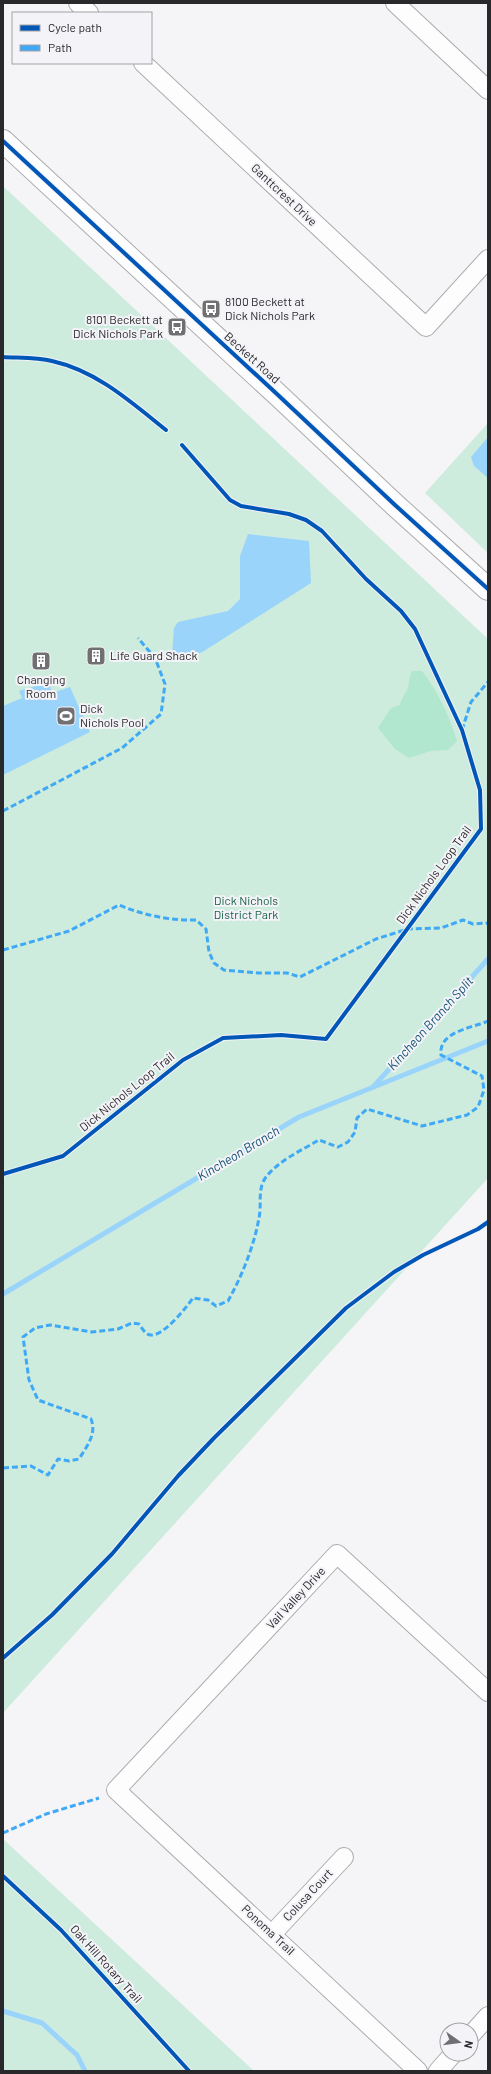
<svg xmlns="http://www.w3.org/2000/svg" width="491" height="2074" font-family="Barlow,sans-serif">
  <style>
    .green { fill: #cdecde }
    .forest { fill: #b1e6cf }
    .water { fill: #9bd4fa }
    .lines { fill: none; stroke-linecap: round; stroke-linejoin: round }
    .stream { stroke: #9bd4fa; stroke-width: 5 }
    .street-casing { stroke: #acabad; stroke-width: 20 }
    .secondary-casing { stroke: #acabad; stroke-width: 24 }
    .street { stroke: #fefdfe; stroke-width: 18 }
    .secondary { stroke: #fefdfe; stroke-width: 22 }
    .quiet { stroke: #3fa9f5; stroke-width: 3; stroke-dasharray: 6 3; stroke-linecap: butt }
    .cycleway-casing { stroke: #f4f3f8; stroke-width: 6 }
    .cycleway { stroke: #0057b8; stroke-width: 4 }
    .labels { text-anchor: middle; stroke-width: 4; stroke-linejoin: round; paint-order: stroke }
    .street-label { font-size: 12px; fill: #29292b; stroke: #f4f3f8 }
    .poi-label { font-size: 12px; fill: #29292b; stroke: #f4f3f8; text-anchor: start }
    .park-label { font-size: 12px; fill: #155f43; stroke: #f4f3f8 }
    .water-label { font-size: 13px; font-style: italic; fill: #115174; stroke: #f4f3f8 }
  </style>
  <rect width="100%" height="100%" fill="#f5f4f7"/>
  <!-- green -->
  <g class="green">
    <path d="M3,186L488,639V1178L3,1713Z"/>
    <path d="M488,423V553L425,493Z"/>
    <path d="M3,1839L254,2071H3Z"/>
  </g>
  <!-- forest -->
  <path class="forest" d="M412,671H422C439,693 449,716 457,741L448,750L431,751L409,758L395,749L378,728L391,708L400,705C401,699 404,696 407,690C410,684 408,678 412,671Z"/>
  <!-- water -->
  <g class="water">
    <path d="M488,437V478L474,466L471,457Z"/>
    <path d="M248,534L309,541L311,583L204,651L190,658L180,660L172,654L174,628L178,622L228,611L240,599V556Z"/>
    <path d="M49,682L52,693L70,687L90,732L3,775V706L22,698L19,691Z"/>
  </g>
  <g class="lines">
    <!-- stream -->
    <g class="stream">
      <path d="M374,1086L488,959"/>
      <path d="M3,1294L299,1117L488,1041"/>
      <path d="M3,2011L42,2023L77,2055L85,2071"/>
    </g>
    <!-- street casing -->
    <g class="street-casing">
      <g id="street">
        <path d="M78,3L89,13"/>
        <path d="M395,3L488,90"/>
        <path d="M143,63L426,327L488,259"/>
        <path d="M272,1934L344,1857"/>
        <path d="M471,2035L488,2016"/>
        <path d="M418,2071L116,1790L337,1554L488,1692"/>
        <path d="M438,2071L453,2054"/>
      </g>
    </g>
    <!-- secondary casing -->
    <g class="secondary-casing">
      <path id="secondary" d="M3,141L278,395L395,505L488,589"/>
    </g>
    <!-- street -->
    <use href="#street" class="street"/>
    <!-- secondary -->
    <use href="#secondary" class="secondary"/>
    <!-- quiet -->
    <g class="quiet">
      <path d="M462,730L471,702L488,682"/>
      <path d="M3,811L122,748L161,714L165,684L155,658L138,638"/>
      <path d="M3,950L69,931L119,905C143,915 171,921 196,920L206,929L209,952L214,963L224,970L258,973H287L300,977L376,939L408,929L441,928L463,920L473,924L488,923"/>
      <path d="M3,1468L31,1466L48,1475L58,1459L69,1461L79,1459C87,1446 97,1434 91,1419L38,1400L29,1380L23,1337L35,1328L50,1325L92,1332L118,1329L132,1323L139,1324C142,1328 145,1334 150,1335C163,1337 186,1308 193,1298L208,1300L216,1306L228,1301C242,1276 254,1246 259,1218C262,1204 257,1189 266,1177C278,1161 302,1150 319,1140L338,1147L348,1142L355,1132L357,1118L367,1109L422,1126L467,1115L478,1107L484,1090L482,1076L441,1055C438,1031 473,1028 488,1021"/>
      <path d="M3,1833L46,1814L99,1798"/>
    </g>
    <!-- cycleway casing -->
    <g class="cycleway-casing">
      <g id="cycleway">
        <path d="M3,141L278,395L395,505L488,589"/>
        <path d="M3,357C19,358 37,357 52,361C97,371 131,402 166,430"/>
        <path d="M3,1174L63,1156L183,1060L223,1038L281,1035L326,1039L481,829L480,790L462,730L415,629L401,611L366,579L322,531L306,520L289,514L241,506L230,500L182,445"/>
        <path d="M3,1658L52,1615L112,1554L178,1476L214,1438L346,1308L394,1272L423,1255L478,1229L488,1222"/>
        <path d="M3,1876L61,1930L189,2071"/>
      </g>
    </g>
    <!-- cycleway -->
    <use href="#cycleway" class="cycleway"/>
  </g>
  <!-- icons -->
  <defs>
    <g id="bus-square" transform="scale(1)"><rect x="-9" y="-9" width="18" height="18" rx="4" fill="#707072" stroke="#f4f3f8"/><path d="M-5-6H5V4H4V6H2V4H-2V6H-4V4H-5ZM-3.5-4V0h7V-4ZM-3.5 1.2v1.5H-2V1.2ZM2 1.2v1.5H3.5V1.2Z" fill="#fff"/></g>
    <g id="building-square" transform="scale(1)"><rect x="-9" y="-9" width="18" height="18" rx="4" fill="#707072" stroke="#f4f3f8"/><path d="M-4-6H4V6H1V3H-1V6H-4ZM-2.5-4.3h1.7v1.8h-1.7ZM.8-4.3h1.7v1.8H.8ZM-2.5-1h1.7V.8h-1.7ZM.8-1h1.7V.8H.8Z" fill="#fff"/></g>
    <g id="stadium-square" transform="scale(1)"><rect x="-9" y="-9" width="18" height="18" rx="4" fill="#707072" stroke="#f4f3f8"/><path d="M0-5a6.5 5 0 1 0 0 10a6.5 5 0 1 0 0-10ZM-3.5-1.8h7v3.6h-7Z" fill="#fff"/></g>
  </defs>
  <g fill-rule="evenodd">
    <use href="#bus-square" x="211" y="309"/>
    <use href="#bus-square" x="177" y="327"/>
    <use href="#building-square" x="96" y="656"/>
    <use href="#building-square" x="41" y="661"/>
    <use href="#stadium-square" x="66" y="716"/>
  </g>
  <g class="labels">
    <!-- street labels -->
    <g class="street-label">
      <text transform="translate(284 195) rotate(43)" y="4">Ganttcrest Drive</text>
      <text transform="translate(252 358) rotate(42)" y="4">Beckett Road</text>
      <text transform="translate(434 875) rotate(-54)" y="4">Dick Nichols Loop Trail</text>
      <text transform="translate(127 1092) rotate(-39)" y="4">Dick Nichols Loop Trail</text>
      <text transform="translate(296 1598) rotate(-47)" y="4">Vail Valley Drive</text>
      <text transform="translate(308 1895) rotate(-47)" y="4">Colusa Court</text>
      <text transform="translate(268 1930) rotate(43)" y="4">Ponoma Trail</text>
      <text transform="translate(106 1964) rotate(48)" y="4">Oak Hill Rotary Trail</text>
    </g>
    <!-- poi labels -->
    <g class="poi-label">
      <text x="225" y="306">8100 Beckett at<tspan x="225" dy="14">Dick Nichols Park</tspan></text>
      <text x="163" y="324" text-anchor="end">8101 Beckett at<tspan x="163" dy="14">Dick Nichols Park</tspan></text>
      <text x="110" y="660">Life Guard Shack</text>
      <text x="41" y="684" text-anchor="middle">Changing<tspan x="41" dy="14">Room</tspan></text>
      <text x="80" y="713">Dick<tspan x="80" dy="14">Nichols Pool</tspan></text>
    </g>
    <!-- park labels -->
    <g class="park-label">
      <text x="246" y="905">Dick Nichols<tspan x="246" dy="14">District Park</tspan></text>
    </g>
    <!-- water labels -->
    <g class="water-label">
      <text transform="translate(430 1023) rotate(-48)" y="5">Kincheon Branch Split</text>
      <text transform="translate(238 1153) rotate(-31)" y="5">Kincheon Branch</text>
    </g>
  </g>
  <!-- border -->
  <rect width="491" height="2074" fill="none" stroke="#29292b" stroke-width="8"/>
  <!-- legend -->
  <rect x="12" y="12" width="140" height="52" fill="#f4f3f8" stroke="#a3a2a6"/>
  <rect x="20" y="25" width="20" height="6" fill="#0057b8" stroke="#a3a2a6"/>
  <text x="48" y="32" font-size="12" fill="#29292b">Cycle path</text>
  <rect x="20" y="45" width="20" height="6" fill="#3fa9f5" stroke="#a3a2a6"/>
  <text x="48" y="52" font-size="12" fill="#29292b">Path</text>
  <!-- north arrow -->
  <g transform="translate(459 2042) rotate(104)"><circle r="19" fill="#f4f3f8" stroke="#a3a2a6"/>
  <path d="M0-3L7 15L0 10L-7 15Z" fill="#707072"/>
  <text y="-6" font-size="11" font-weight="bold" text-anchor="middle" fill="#29292b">N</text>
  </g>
</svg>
